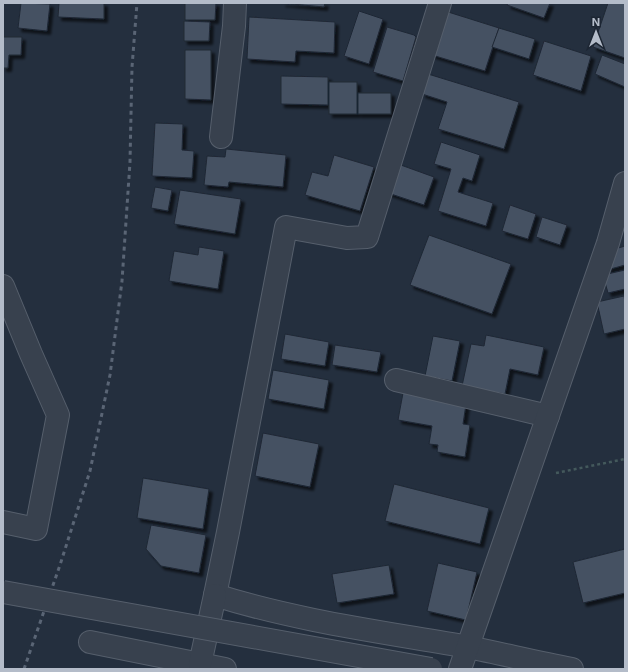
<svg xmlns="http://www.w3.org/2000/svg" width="628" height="672" font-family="Inter,sans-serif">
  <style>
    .building { fill: #455162; stroke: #1f2835; filter: url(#shadow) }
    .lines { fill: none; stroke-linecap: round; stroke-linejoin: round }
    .minor-casing { stroke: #565f6c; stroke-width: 24 }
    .path { stroke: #44595c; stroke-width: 2.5; stroke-dasharray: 3 3; stroke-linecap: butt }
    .minor { stroke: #38414e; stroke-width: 22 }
    .rail { stroke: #5a6575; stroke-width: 3; stroke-dasharray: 4 4; stroke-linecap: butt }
    .minor-bridge-casing { stroke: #565f6c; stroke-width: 24; stroke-linecap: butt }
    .minor-bridge { stroke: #38414e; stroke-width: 22 }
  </style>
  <defs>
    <filter id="shadow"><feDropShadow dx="3.5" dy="3.5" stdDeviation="1" flood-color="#0009"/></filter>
  </defs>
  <rect width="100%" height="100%" fill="#242f3e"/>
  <!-- building -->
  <g class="building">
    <path d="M21,3L50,4L47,31L18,28Z"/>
    <path d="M59,3H104V19L58,17Z"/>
    <path d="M185,3H216L215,20H185Z"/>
    <path d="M282,3H325L324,7Z"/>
    <path d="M508,3H550L544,18L507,5Z"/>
    <path d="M608,3H625V58L593,47Z"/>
    <path d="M359,11L383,19L369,64L344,56Z"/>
    <path d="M445,11L499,28L485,71L432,55Z"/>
    <path d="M249,17L335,22L334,53L296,51L295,62L247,59Z"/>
    <path d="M184,21L210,22L209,41H184Z"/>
    <path d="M387,27L414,35L416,37L403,81L373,72Z"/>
    <path d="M499,28L535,39L529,59L492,47Z"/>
    <path d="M3,37H22L21,55H9L8,68H3Z"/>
    <path d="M544,41L591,56L581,91L533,75Z"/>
    <path d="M185,50H211V100L185,99Z"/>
    <path d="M602,55L625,64V87L595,74Z"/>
    <path d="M428,74L519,102L504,149L438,129L447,102L422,94Z"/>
    <path d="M281,76L328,77V105L281,104Z"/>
    <rect x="329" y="82" width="28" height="32"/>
    <rect x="358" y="93" width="33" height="21"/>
    <path d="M155,123L183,124L182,150L194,151L192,178L152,176Z"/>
    <path d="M441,142L480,155L472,181L463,178L458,192L493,203L486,226L438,211L451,169L434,164Z"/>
    <path d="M226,149L286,155L283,187L229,182L228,187L204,185L207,156L225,157Z"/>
    <path d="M334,155L374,167L360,211L305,195L312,172L328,176Z"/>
    <path d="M398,164L434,177L424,205L388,193Z"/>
    <path d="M155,187L172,190L168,211L151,208Z"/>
    <path d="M180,190L241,199L235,234L174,224Z"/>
    <path d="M510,205L536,214L528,239L502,231Z"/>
    <path d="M542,217L567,225L560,245L536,237Z"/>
    <path d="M429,235L511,264L492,314L410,285Z"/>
    <path d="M625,246V265L607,270L615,249Z"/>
    <path d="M199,247L224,251L218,289L169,281L174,251L198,255Z"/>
    <path d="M625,270V289L608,293L603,275Z"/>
    <path d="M624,296L625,303V329L604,334L597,302Z"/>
    <path d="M285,334L329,342L325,366L281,359Z"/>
    <path d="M486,335L544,347L538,375L510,369L505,394L462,386L471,344L484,346Z"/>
    <path d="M433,336L460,341L452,381L425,376Z"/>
    <path d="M335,345L381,352L377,372L332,365Z"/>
    <path d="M273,370L329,380L324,409L268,399Z"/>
    <path d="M403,393L466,404L463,424L470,425L465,457L437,452L438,445L429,444L432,426L398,420Z"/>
    <path d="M263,433L319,444L310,487L255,476Z"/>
    <path d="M143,478L209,489L203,529L137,518Z"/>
    <path d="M394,484L489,508L480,544L385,521Z"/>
    <path d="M151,525L206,535L199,573L161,566L146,549Z"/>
    <path d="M625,549V593L583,603L573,562Z"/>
    <path d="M438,563L477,572L466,620L427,611Z"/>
    <path d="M389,565L394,594L337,603L332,574Z"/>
  </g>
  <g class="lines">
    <!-- minor casing -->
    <g class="minor-casing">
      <g id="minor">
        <path d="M440,3L367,237L347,238L286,227L228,532L215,595C297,621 383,632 468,647C502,654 537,662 572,669"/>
        <path d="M221,137L234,26L235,3"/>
        <path d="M3,286L31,354L58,415L36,529L3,522"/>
        <path d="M396,380L548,416"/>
        <path d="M90,642L225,669"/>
        <path d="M200,664L215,595"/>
        <path d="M460,669L608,243L625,183"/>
      </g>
    </g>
    <!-- path -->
    <path class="path" d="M556,473L625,459"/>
    <!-- minor -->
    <use href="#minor" class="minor"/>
    <!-- rail -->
    <path class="rail" d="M24,669L60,565L90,471L110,375L122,281L130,162L132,67L137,3"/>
    <!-- minor-bridge casing -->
    <g class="minor-bridge-casing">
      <path id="minor-bridge" d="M3,592L431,669"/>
    </g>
    <!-- minor-bridge -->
    <use href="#minor-bridge" class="minor-bridge"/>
  </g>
  <!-- border -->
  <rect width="628" height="672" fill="none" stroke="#b4bcc9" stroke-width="8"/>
  <!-- north arrow -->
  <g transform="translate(596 32)" stroke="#1d2633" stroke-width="3" paint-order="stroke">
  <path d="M0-3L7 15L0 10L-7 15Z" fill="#b4bcc9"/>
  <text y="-6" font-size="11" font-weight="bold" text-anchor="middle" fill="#b4bcc9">N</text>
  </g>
</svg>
